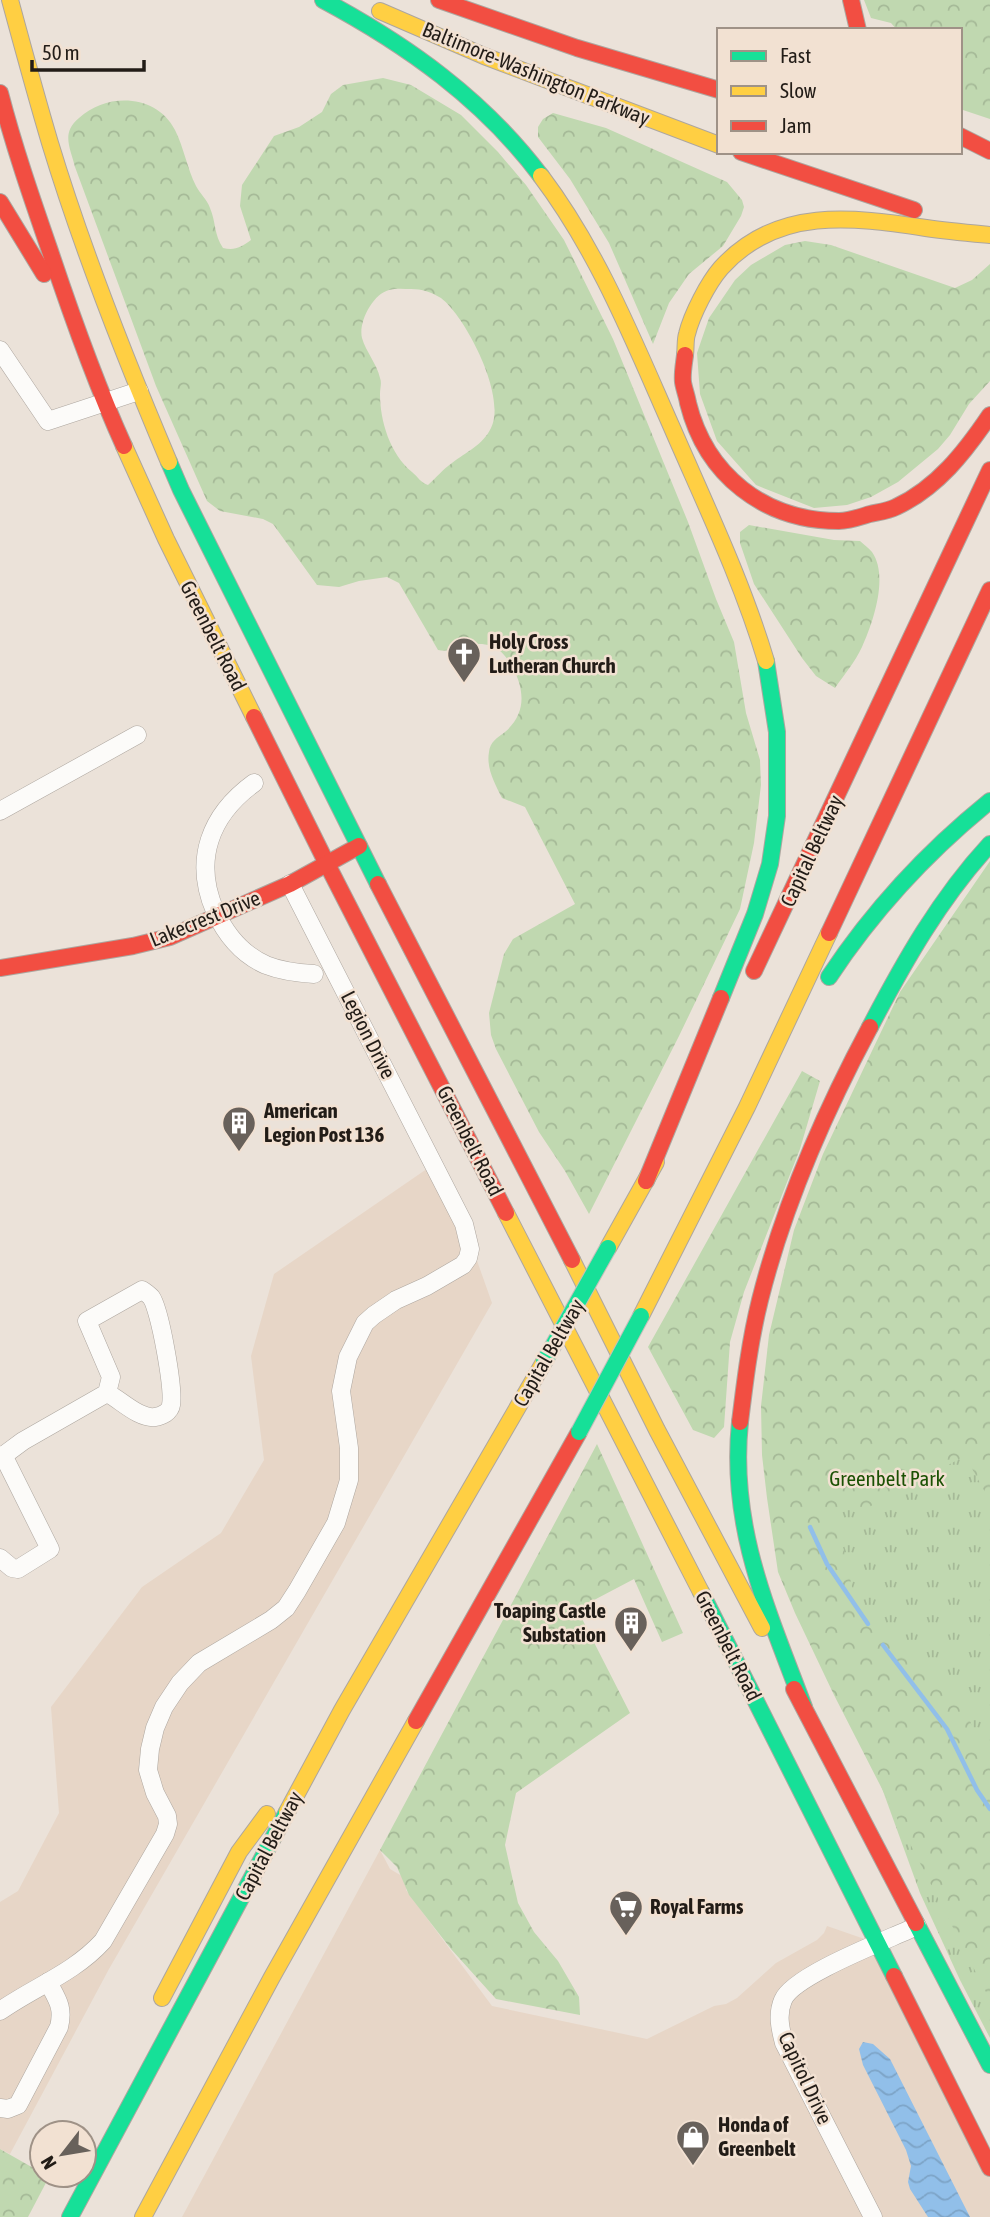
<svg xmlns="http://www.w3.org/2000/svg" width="990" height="2217" font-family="'Asap Condensed',sans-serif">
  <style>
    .built { fill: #e7d6c7 }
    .grass { fill: url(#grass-tufts) }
    .forest { fill: url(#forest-crowns); fill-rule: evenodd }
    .water { fill: url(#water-waves) }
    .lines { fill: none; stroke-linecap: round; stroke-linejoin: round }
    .stream { stroke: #91bfe9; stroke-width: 4.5 }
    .street-casing { stroke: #ada69f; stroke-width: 19 }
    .fast-casing { stroke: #ada69f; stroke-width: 18 }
    .slow-casing { stroke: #ada69f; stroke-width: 18 }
    .jam-casing { stroke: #ada69f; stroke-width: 18 }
    .street { stroke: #fcfbf9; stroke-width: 18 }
    .fast { stroke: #16e098; stroke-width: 16 }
    .slow { stroke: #ffcf43; stroke-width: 16 }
    .jam { stroke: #f24e42; stroke-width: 16 }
    .fast-bridge-casing { stroke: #c3bfba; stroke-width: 18; stroke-linecap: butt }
    .fast-bridge { stroke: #16e098; stroke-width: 16 }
    .labels { text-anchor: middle; stroke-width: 5; stroke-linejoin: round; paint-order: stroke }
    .street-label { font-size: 21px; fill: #221c17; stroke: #f2e1d2 }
    .poi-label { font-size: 21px; font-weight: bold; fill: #221c17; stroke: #f2e1d2; text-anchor: start }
    .park-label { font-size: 21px; fill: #1b5103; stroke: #f2e1d2 }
  </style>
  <defs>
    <pattern id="grass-tufts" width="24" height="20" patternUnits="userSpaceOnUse" patternTransform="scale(1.75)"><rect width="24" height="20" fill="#c0d8b0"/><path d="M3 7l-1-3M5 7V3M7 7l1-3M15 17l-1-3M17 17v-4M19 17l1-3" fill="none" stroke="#a5b997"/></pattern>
    <pattern id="forest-crowns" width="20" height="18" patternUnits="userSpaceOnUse" patternTransform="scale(1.75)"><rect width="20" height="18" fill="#c0d8b0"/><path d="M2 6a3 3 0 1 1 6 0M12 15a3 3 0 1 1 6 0" fill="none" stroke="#a5b997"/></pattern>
    <pattern id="water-waves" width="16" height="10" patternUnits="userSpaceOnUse" patternTransform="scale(1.75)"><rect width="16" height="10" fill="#91bfe9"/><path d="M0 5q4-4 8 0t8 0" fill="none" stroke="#7da4c7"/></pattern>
  </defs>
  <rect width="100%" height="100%" fill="#ebe2d9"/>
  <!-- built -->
  <g class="built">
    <path d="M434,1164L464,1224L492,1303L109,1969L10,2154L0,2149V1902L18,1891L59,1813L51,1707L142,1587L221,1533L264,1460L251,1356L274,1274Z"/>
    <path d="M380,1850L390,1869L407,1879L406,1890L492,2006L647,2039L714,2006L726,2004L737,1998L776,1963L817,1940L824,1933L827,1926L879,1944L990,2168V2217H182Z"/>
  </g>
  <!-- grass -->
  <path class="grass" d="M990,921V2038L960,1980L920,1893L802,1568Z"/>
  <!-- forest -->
  <g class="forest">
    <path d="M864,0H990V119L960,109V30H897L891,23L871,18Z"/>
    <path d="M383,78L411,85L461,115L498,152L526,185L564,240L613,339L688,522L716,599L734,642L746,713L760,760L761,785L754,843L740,909L679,1036L589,1214L565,1171L539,1132L496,1049L491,1035L489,1013L504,954L513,939L575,904L525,807L502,798C495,784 486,768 489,752C490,742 497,738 505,732C526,714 525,691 513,668C508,659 501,649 491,646C470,639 455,654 438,650L399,583L387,577L359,581L339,587L317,585L273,524L263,519L220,511L207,501L156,386L75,167C70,147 61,133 79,118C107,92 157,94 175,130C184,148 187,168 196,186C200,194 207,199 210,208C216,222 214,235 223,248C235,251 241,247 251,240L240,206L242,185L274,136L299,127L322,112L331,94L343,85ZM411,289C422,289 431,292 441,298C466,317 507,397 491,428C483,445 466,452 452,463C443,469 436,478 428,485C421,483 418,477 412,472C390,454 380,421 380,394C380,388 382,383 380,378C377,364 366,352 362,338C358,322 373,294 389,290C396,288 404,289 411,289Z"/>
    <path d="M553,113L606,128L727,182L742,200L744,207L741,216L723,246L689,274L669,303L653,344L609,243L570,179L538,137V127L543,119Z"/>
    <path d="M805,241L831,245L955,288L972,280L990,264V381L969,404L950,435L938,449L898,482L871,497L847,505L814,508L756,485L717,441L700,394L697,353L709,318L735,280L751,265L785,245Z"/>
    <path d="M749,525L834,540L860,541C864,545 869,548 872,552C889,576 873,623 862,647C855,662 844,675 835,688L816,676L802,658L754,584L740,543V532Z"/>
    <path d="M990,861V1501L965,1456L869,1507L848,1508L836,1515L854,1596L872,1624L903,1652L939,1671L948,1682L990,1758V2000L834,1695L795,1613L778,1572L767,1498L762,1455L761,1406L769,1335L794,1230L823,1154L900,992Z"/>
    <path d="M802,1071L820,1081L800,1149L744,1292L730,1342L724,1427L714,1438L693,1430L648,1347Z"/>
    <path d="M597,1444L683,1633L662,1642L634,1579L577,1609L630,1713L516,1793L505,1845L518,1903L534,1932L558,1961L579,1997L580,2015L496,1999L451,1949L409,1895L397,1867L380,1850Z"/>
    <path d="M0,2149L49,2177L28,2217H0Z"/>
  </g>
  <!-- water -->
  <path class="water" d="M863,2042L873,2044L890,2059L970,2217H928L910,2189L908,2182L911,2166L906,2150L863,2065L859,2049Z"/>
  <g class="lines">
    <!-- stream -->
    <g class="stream">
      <path d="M810,1527L827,1564L868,1624"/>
      <path d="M883,1645L947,1729L977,1790L990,1809"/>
    </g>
    <!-- street casing -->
    <g class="street-casing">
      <g id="street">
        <path d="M0,350L48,421L139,391"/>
        <path d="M254,783C210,815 193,860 215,911C226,935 241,954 266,965C281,971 297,973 314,974"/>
        <path d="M0,811L137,735"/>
        <path d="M0,1458L23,1441L107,1393C121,1400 139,1419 155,1417C162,1416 170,1412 171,1405C174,1389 160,1309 151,1297C150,1296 143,1290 142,1290L87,1321L111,1377L107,1393"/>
        <path d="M0,1558L12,1568L18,1569L50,1549L3,1455"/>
        <path d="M0,2011C34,1987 74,1973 103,1941L165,1834L168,1824L167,1816L155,1793L148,1770L150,1749L155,1728L164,1707L180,1683L199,1663L271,1620L286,1608L297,1591L336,1523L349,1480V1448L341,1391L348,1357L365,1323L374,1315L396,1300L427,1286L463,1265L468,1258L470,1249L464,1224L290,884"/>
        <path d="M0,2108L8,2109L18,2105L59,2027C64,2007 57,1999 48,1982"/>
        <path d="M873,2217L784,2043C780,2028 777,2014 783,2000C793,1975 890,1939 917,1926"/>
      </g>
    </g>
    <!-- fast casing -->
    <g class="fast-casing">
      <g id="fast">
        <path d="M323,0C407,45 483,99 541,176"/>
        <path d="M169,462L181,490L378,884"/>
        <path d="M829,977C874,909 927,852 990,801"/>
        <path d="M721,998L755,914L770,864L777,816V732L766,661"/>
        <path d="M870,1027C904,962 940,898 990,844"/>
        <path d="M740,1422C729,1527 768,1611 804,1707"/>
        <path d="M701,1592L894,1976"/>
        <path d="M916,1923L990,2065"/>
        <path d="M70,2217L287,1812"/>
      </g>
    </g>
    <!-- slow casing -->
    <g class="slow-casing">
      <g id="slow">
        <path d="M10,0C23,48 36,96 50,143C83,252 125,358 169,462"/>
        <path d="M380,11L484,56L719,145"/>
        <path d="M541,176C599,253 634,342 673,430C706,506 742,581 766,661"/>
        <path d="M685,355C686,348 685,340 687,334C692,314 708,283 721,268C777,206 852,217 926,228C947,231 969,233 990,235"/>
        <path d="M124,446L166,539L254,717"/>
        <path d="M506,1213L701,1592"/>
        <path d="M608,1248L656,1162"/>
        <path d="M572,1260L657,1430L762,1628"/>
        <path d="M641,1316L747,1107L829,933"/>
        <path d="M287,1812L342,1710L544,1362"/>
        <path d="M162,1998L239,1852L267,1814"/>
        <path d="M143,2217L272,1977L416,1721"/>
      </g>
    </g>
    <!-- jam casing -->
    <g class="jam-casing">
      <g id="jam">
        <path d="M439,0L577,48L719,90"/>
        <path d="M851,0L858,30"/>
        <path d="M0,93C14,147 32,199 50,251C72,317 95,382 124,446"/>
        <path d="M960,136L990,151"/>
        <path d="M741,152L914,210"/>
        <path d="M0,202L44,274"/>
        <path d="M685,355C684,364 682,373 683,382C684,389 687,396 688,403C706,475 764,521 839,521C849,521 860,517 870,514C879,512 888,511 896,507C937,488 965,452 990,415"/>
        <path d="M254,717L327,864L506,1213"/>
        <path d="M378,884L572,1260"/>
        <path d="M829,933L990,590"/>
        <path d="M0,968L133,946L170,937L290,884L359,846"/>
        <path d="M754,971L990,470"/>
        <path d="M646,1181L721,998"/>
        <path d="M740,1422C745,1381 750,1340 760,1300C784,1204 824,1113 870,1027"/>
        <path d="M794,1689L916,1923"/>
        <path d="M416,1721L579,1432"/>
        <path d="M894,1976L990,2168"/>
      </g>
    </g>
    <!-- street -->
    <use href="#street" class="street"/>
    <!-- fast -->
    <use href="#fast" class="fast"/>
    <!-- slow -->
    <use href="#slow" class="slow"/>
    <!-- jam -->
    <use href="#jam" class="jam"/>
    <!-- fast-bridge casing -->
    <g class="fast-bridge-casing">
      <g id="fast-bridge">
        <path d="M544,1362L608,1248"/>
        <path d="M579,1432L641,1316"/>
      </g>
    </g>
    <!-- fast-bridge -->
    <use href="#fast-bridge" class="fast-bridge"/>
  </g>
  <!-- icons -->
  <defs>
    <g id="church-pin" transform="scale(1.75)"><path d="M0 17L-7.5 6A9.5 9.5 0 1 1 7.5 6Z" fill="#68615b" stroke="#f2e1d2"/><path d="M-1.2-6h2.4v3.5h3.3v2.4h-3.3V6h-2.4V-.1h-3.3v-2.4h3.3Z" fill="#fff"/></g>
    <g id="building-pin" transform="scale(1.75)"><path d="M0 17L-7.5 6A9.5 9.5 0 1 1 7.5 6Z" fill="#68615b" stroke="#f2e1d2"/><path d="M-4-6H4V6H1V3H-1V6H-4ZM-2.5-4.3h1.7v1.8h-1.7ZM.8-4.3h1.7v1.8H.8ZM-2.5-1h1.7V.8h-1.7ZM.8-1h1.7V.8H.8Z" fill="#fff"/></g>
    <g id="supermarket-pin" transform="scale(1.75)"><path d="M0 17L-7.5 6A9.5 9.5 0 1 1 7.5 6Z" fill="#68615b" stroke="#f2e1d2"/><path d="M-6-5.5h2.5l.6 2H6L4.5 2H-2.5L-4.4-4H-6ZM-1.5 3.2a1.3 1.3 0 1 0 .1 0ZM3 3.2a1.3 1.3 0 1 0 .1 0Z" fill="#fff"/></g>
    <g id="shop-pin" transform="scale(1.75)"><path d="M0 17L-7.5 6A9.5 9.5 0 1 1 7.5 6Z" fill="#68615b" stroke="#f2e1d2"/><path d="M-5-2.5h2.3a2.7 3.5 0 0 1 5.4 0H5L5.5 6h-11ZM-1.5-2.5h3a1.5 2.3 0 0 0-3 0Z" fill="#fff"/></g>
  </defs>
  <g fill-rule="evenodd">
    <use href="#church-pin" x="464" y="654"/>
    <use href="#building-pin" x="239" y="1123"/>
    <use href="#building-pin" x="631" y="1623"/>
    <use href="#supermarket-pin" x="626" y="1907"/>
    <use href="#shop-pin" x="693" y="2137"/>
  </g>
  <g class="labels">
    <!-- street labels -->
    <g class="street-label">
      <text transform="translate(536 74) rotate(22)" y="7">Baltimore-Washington Parkway</text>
      <text transform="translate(213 636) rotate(63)" y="7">Greenbelt Road</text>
      <text transform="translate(812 851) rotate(-65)" y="7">Capital Beltway</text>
      <text transform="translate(205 919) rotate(-22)" y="7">Lakecrest Drive</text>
      <text transform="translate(368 1035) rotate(63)" y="7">Legion Drive</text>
      <text transform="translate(470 1141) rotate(63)" y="7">Greenbelt Road</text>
      <text transform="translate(549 1353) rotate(-60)" y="7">Capital Beltway</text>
      <text transform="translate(728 1646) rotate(63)" y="7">Greenbelt Road</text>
      <text transform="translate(269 1846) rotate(-62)" y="7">Capital Beltway</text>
      <text transform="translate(805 2078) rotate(65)" y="7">Capitol Drive</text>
    </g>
    <!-- poi labels -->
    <g class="poi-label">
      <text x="489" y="649">Holy Cross<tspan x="489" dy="24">Lutheran Church</tspan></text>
      <text x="264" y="1118">American<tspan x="264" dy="24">Legion Post 136</tspan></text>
      <text x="606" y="1618" text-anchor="end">Toaping Castle<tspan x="606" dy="24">Substation</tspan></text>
      <text x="650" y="1914">Royal Farms</text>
      <text x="718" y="2132">Honda of<tspan x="718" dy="24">Greenbelt</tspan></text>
    </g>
    <!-- park labels -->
    <g class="park-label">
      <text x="887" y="1486">Greenbelt Park</text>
    </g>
  </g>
  <!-- legend -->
  <rect x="717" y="28" width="245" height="126" fill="#f2e1d2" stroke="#9f9287" stroke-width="2"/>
  <rect x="731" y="51" width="35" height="10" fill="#16e098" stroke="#9f9287" stroke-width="2"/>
  <text x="780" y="63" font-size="21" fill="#221c17">Fast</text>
  <rect x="731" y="86" width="35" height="10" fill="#ffcf43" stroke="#9f9287" stroke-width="2"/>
  <text x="780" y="98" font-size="21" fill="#221c17">Slow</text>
  <rect x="731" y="121" width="35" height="10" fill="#f24e42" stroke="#9f9287" stroke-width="2"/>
  <text x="780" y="133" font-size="21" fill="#221c17">Jam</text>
  <!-- north arrow -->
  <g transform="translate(63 2154) rotate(239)"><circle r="33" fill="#f2e1d2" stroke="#9f9287" stroke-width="2"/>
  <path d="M0-5L12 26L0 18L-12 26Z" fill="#68615b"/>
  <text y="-10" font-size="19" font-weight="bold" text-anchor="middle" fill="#221c17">N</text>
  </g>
  <!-- scale -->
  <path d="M32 60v10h112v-10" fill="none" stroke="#221c17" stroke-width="3.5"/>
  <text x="42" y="60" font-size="21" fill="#221c17" stroke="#f2e1d2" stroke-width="5" paint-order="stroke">50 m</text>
</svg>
